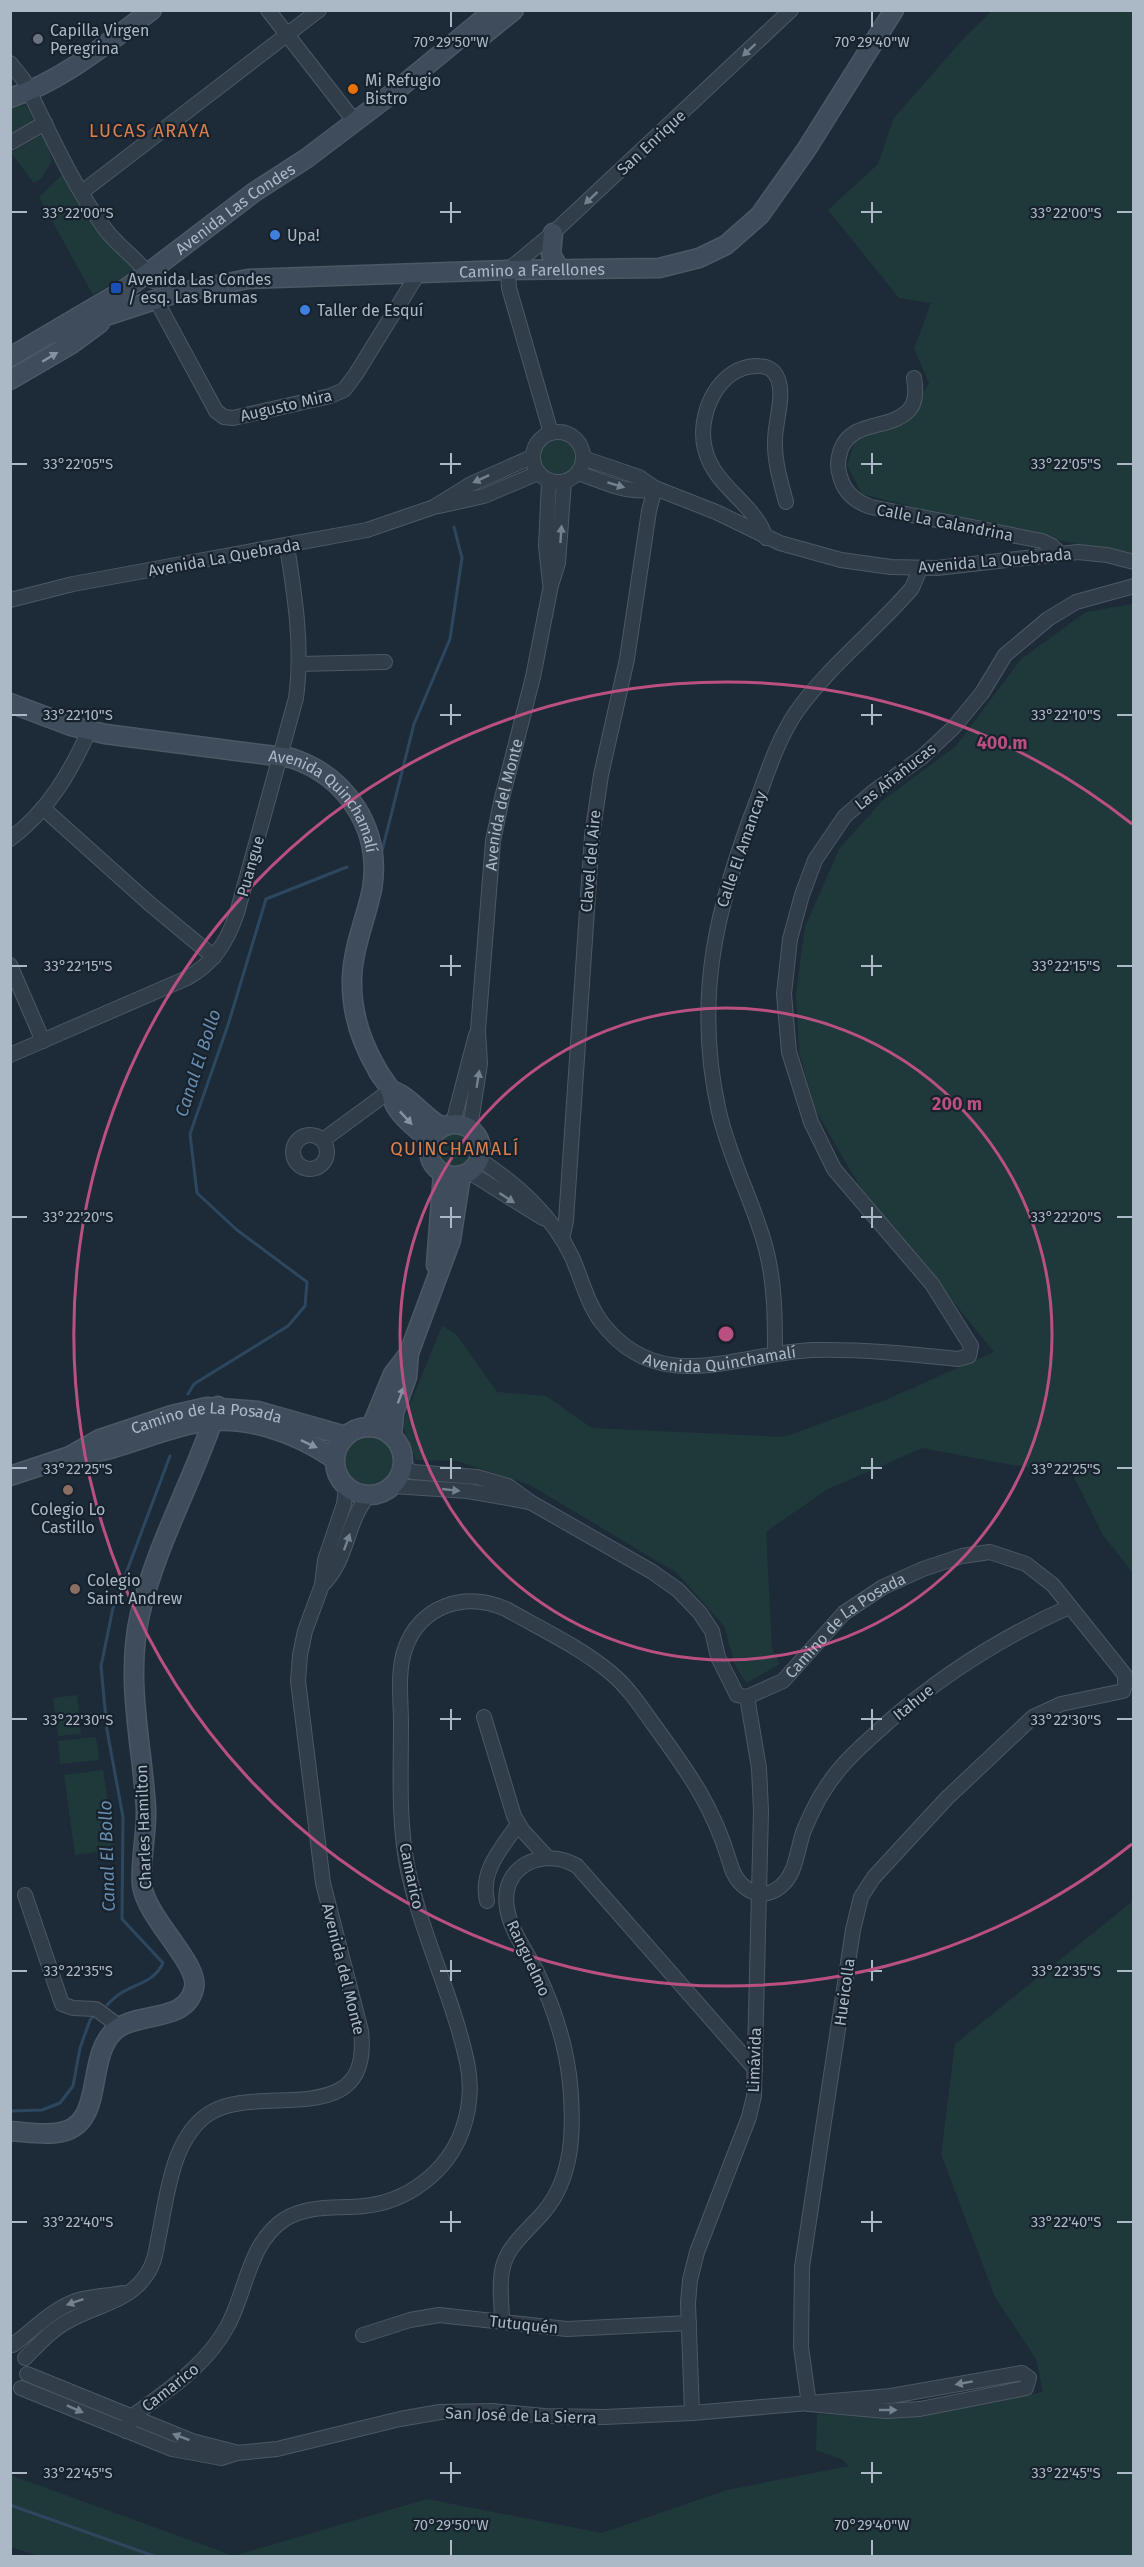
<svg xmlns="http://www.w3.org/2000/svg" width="1144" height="2567" font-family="'Fira Sans',sans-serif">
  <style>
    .green { fill: #1f393a }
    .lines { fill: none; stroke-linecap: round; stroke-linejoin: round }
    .stream { stroke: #2d475f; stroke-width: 3 }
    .street-casing { stroke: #4c5864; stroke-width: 16 }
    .secondary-casing { stroke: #4c5864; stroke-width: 21 }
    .street { stroke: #313d49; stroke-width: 14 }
    .secondary { stroke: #3e4c5c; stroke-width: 18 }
    .oneway { fill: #74818e }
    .oneway2 { fill: #8592a1 }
    .ticks { fill: none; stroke: #abb8c6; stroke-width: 2 }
    .ring { fill: none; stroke: #ba5080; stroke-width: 3 }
    .worship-dot { fill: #6b7280; stroke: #17222d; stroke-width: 2 }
    .food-dot { fill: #e8710a; stroke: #17222d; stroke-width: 2 }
    .shop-dot { fill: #3f7fe0; stroke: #17222d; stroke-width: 2 }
    .transit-dot { fill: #1a4fb4; stroke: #17222d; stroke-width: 2 }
    .education-dot { fill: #8d6e63; stroke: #17222d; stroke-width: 2 }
    .labels { text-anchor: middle; stroke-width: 4.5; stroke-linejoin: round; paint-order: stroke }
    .poi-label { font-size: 16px; fill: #abb8c6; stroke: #17222d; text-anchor: start }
    .street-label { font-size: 16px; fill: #abb8c6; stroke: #17222d }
    .neighbourhood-label { font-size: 18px; letter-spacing: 1.5px; fill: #de804e; stroke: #17222d }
    .water-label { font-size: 18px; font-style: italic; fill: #678cad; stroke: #17222d }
    .ticks-label { font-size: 15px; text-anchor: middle; fill: #abb8c6; stroke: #17222d; stroke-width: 4.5; stroke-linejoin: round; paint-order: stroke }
    .centre { fill: #ba5080; stroke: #17222d; stroke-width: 3 }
    .ring-label { font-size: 18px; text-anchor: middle; font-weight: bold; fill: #ba5080; stroke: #17222d; stroke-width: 4.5; stroke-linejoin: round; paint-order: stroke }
  </style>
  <rect width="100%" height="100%" fill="#1d2b38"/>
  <!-- green -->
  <g class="green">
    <path d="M992,11H1133V556L957,518L862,494L847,465L855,441L909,419L929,383L914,349L931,303L899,298L828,210L878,164L894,118L964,38Z"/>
    <path d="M26,105L35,122L11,137V108Z"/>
    <path d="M43,134L52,161L41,179L34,183L11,153Z"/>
    <path d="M63,174L90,221L136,269L93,295L39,197Z"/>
    <circle cx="557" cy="457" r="18"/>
    <path d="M1133,604V1573L1103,1535L1072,1473L1012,1465L922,1448L826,1490L766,1532L772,1649L780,1664L746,1683L735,1665L724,1626L677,1573L530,1485L457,1461L416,1460L402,1424L442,1326L456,1334L497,1392L546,1396L592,1428L784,1437L883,1401L994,1352L860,1187L815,1109L799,1052L796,993L805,927L839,849L882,801L956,746L1021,659L1086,612Z"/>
    <circle cx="455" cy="1150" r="19"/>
    <circle cx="368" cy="1461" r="26"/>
    <path d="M77,1695L81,1734L58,1736L53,1698Z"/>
    <path d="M96,1737L99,1760L60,1764L58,1741Z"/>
    <path d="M103,1770L115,1849L75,1855L64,1775Z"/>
    <path d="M1133,1901V2556H39L11,2547L10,2475L234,2556L427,2499L602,2533L727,2490L849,2466L843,2460L816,2450L817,2414L904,2418L1043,2392L1036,2359L995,2297L941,2154L955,2044Z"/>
  </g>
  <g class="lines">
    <!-- stream -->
    <g class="stream">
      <path d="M382,851L414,724L450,639L462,558L454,527"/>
      <path d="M188,1394L194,1384L288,1326L305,1306L307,1282L237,1230L197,1193L190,1134L228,1025L266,899L347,867"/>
      <path d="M107,2005C111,2001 116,1996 121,1993C138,1983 154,1982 163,1963L122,1919L123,1817L107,1730L101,1666L113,1608L170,1456"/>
      <path d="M10,2111L42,2110L60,2103L73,2086L80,2048L90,2020L93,2017"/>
      <path d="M10,2505L154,2556"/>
    </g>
    <!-- street casing -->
    <g class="street-casing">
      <g id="street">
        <path d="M268,10L355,122"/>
        <path d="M10,63L23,79C48,128 70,181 103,226C117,247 140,259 153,281"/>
        <path d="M10,143L45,123"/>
        <path d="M82,192L319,10"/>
        <path d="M156,300L216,411L224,417L233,418L330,396L344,390L356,374L419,272"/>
        <path d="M914,378C916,389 917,404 907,412C887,430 853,420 841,449C838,458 837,468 840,476C844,492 856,502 871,507L1042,541L1052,546L1060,553"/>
        <circle cx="558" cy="457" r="25"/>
        <path d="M551,433L509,288L508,270L553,233L791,10"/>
        <path d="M583,458L639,477L655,488L716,512L780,543L841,560L891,567L937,568L1078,552L1107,555L1134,562"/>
        <path d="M578,473C601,480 631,497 655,488"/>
        <path d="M549,481L546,546L550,583"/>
        <path d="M439,506L484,496L538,473"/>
        <path d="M766,538C754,502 714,487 705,449C696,415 719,364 759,366C767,366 774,370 777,377C786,395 774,423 775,444C775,464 781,483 786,502"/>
        <path d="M10,600L73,584L367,530L434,507L471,484L532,457"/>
        <path d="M299,664L385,662"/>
        <path d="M44,809L150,904L214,957"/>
        <path d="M10,839C48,811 70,773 89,731"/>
        <path d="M10,965L43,1041"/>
        <path d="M10,1055L187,978C214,963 227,942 237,913L296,698C303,647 295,597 287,546"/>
        <path d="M453,1123L476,1035"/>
        <path id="s1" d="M470,1128L480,1064L478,1030L493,841L502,798L533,677L551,585L558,563L564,482"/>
        <circle cx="310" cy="1152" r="17"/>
        <path d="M323,1140L391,1090"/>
        <path id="s2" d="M480,1160C518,1185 552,1215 572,1257C582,1280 587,1303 602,1323C660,1398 737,1353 813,1350C862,1349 910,1354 958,1359L969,1356L971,1346L932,1284L834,1169L811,1122L789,1052L784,994L790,939L802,895L815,860L845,816L873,792L922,757L953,728L982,693L1005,655L1048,619L1076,602L1134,586"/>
        <path d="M469,1172L543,1218"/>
        <path d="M562,1239L566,1221L592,836L601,775L627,659L649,511L655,488"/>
        <path d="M775,1353C775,1318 775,1284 766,1249C754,1203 730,1160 719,1112C693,997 717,904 758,798C769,768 779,737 797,711C829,666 876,630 912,588L920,569"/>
        <path id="s3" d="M403,1467L413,1472L477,1477L508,1486L530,1502L651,1571L678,1590L700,1613L712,1631L718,1657L737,1695L747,1697L783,1681L844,1613L883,1587L923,1569L962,1556L990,1552L1026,1564L1053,1585L1125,1675V1685L1123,1691L1061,1704L1033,1717L947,1798L874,1877L861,1897L853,1930L802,2267L801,2347L809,2404"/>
        <path d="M393,1486L468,1491L530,1502"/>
        <path d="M322,1585C348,1561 346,1522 368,1496"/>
        <path d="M484,1717L514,1816L523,1831L547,1857"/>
        <path d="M25,1895L62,2004L73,2008L96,2009L120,2027"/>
        <path d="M487,1901C480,1870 502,1848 518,1824"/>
        <path d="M502,2322C502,2304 498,2281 504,2263C510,2244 530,2228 543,2213C574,2177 574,2128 570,2083C566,2044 553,2005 536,1970C526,1951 510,1929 507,1908C500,1866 543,1846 577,1866L755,2069"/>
        <path d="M363,2335L410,2320L439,2315L567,2329L689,2323"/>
        <path d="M13,2345C34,2329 53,2308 79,2300C93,2296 108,2296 122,2293"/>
        <path d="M25,2358C39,2344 52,2329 70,2320C97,2305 129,2302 147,2274C154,2264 156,2252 158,2240C167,2199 171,2137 210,2113C260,2082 373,2133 361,2031L323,1883L298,1681L300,1655L305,1631L322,1585L325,1560L344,1504L346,1488"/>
        <path d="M27,2374L192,2441L235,2452"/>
        <path d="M21,2388L172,2449L221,2458L237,2453L277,2449L400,2419L440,2412L492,2411L544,2416L604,2417L692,2413L891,2396L1022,2373L1029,2378L1026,2388L920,2409L886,2411L809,2404"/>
        <path d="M692,2413L688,2303L690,2280L697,2252L749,2117L754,2096L761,1811L759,1768L747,1697"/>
        <path d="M126,2431L131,2418L138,2412C172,2387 206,2365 227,2327C247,2291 248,2243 285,2219C310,2204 337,2209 364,2206C407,2202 447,2172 462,2131C470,2109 472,2085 467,2062C453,1997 422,1936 408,1870C398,1822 401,1773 401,1724C401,1700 397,1672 405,1649C420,1605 466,1591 506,1609C541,1629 580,1647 611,1673C628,1687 641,1707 654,1725C689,1773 713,1806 730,1863C736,1886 758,1904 780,1887C797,1874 797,1848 804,1830C810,1816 816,1802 825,1789C841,1763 864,1744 887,1723C942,1675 1002,1637 1069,1607"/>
      </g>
    </g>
    <!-- secondary casing -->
    <g class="secondary-casing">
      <g id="secondary">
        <path d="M482,36L514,10"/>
        <path d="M10,98C64,80 107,43 152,10"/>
        <path d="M553,233L551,254L559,269"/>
        <path id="s4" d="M51,334L173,294L248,279L508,270L659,268L699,258L726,245L760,215L806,150L894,10"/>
        <path id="s5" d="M10,357L122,291L148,273L253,193L307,158L398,89L494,10"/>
        <path d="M10,380L70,345L100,323"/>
        <path id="s6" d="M10,703L71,726L105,734L291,758C347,776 382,830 372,889C366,919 353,947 352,978C351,1010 361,1042 377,1069C380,1076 386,1081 389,1088C392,1093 392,1099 395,1105C403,1119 418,1130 430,1140"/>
        <path d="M391,1090C409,1095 423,1117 442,1127"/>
        <circle cx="455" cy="1150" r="26"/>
        <path d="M436,1265L443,1173"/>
        <circle cx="369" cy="1461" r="34"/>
        <path d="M371,1427L393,1374L409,1353"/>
        <path d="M392,1436L394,1413L407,1377L409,1353L451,1240L461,1175"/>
        <path d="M78,1455C120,1451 157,1430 198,1423C244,1414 297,1433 334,1459"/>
        <path id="s7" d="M10,1476L70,1456L100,1439L172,1415L207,1407L258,1411L346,1436"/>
        <path d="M10,2131C25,2132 41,2135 56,2133C109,2128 82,2054 118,2028C141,2012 187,2022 194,1988C200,1964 146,1918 142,1885C140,1859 147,1834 146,1808C142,1743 125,1680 140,1614C157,1542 195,1477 218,1406"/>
      </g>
    </g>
    <!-- street -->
    <use href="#street" class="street"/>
    <!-- secondary -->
    <use href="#secondary" class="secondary"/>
  </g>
  <!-- one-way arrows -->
  <defs><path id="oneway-solid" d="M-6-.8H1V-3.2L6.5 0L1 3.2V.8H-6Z" transform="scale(1.5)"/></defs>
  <g class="oneway">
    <use href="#oneway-solid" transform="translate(749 50) rotate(137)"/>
    <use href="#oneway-solid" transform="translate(591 198) rotate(137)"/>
    <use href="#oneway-solid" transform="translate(481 479) rotate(155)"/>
    <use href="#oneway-solid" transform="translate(616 485) rotate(17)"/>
    <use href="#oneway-solid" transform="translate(561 534) rotate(-86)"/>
    <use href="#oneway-solid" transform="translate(478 1079) rotate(-81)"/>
    <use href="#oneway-solid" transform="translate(507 1198) rotate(33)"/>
    <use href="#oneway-solid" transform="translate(451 1490) rotate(6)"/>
    <use href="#oneway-solid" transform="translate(347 1542) rotate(-70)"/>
    <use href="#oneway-solid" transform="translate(75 2302) rotate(161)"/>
    <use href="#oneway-solid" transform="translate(964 2383) rotate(170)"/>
    <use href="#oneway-solid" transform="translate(75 2409) rotate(24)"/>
    <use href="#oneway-solid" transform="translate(888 2410)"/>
    <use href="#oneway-solid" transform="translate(181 2437) rotate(-159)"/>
  </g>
  <g class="oneway2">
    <use href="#oneway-solid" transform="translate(50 357) rotate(-31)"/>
    <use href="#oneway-solid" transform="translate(406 1118) rotate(47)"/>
    <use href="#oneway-solid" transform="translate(401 1395) rotate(-69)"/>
    <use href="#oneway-solid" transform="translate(309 1444) rotate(25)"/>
  </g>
  <!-- ticks -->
  <path class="ticks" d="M451,12V27M872,12V27M451,202V223M872,202V223M12,212H27M440,212H461M861,212H882M1117,212H1132M451,453V474M872,453V474M12,464H27M440,464H461M861,464H882M1117,464H1132M451,704V725M872,704V725M12,715H27M440,715H461M861,715H882M1117,715H1132M451,955V976M872,955V976M12,966H27M440,966H461M861,966H882M1117,966H1132M451,1207V1228M872,1207V1228M12,1217H27M440,1217H461M861,1217H882M1117,1217H1132M451,1458V1479M872,1458V1479M12,1468H27M440,1468H461M861,1468H882M1117,1468H1132M451,1709V1730M872,1709V1730M12,1719H27M440,1719H461M861,1719H882M1117,1719H1132M451,1960V1981M872,1960V1981M12,1971H27M440,1971H461M861,1971H882M1117,1971H1132M451,2211V2232M872,2211V2232M12,2222H27M440,2222H461M861,2222H882M1117,2222H1132M451,2462V2483M872,2462V2483M12,2473H27M440,2473H461M861,2473H882M1117,2473H1132M451,2540V2555M872,2540V2555"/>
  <!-- distance rings -->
  <g class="ring">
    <circle cx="726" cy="1334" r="326"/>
    <path d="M1132 1844A652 652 0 1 1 1132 824"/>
  </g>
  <!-- markers -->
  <circle class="worship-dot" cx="38" cy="39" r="6"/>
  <circle class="food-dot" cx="353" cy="89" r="6"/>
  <g class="shop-dot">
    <circle cx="275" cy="235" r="6"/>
    <circle cx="305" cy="310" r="6"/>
  </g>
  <rect class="transit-dot" x="110" y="282" width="12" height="12" rx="3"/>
  <g class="education-dot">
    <circle cx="68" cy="1490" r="6"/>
    <circle cx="75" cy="1589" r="6"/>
  </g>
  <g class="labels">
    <!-- poi labels -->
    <g class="poi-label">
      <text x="50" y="36">Capilla Virgen<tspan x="50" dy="18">Peregrina</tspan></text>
      <text x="365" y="86">Mi Refugio<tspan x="365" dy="18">Bistro</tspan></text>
      <text x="287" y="241">Upa!</text>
      <text x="128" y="285">Avenida Las Condes<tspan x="128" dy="18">/ esq. Las Brumas</tspan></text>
      <text x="317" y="316">Taller de Esquí</text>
      <text x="68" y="1515" text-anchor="middle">Colegio Lo<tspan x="68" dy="18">Castillo</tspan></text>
      <text x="87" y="1586">Colegio<tspan x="87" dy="18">Saint Andrew</tspan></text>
    </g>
    <!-- street labels -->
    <g class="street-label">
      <text transform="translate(651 142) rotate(-43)" y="6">San Enrique</text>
      <text dy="6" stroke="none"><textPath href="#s5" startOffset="270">Avenida Las Condes</textPath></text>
      <text dy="6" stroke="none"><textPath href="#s4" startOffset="489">Camino a Farellones</textPath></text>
      <text transform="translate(286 405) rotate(-13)" y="6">Augusto Mira</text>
      <text transform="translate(945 522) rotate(11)" y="6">Calle La Calandrina</text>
      <text transform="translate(224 557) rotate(-10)" y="6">Avenida La Quebrada</text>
      <text transform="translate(995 560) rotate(-5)" y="6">Avenida La Quebrada</text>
      <text transform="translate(895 776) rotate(-38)" y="6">Las Añañucas</text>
      <text dy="6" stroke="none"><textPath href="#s6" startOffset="342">Avenida Quinchamalí</textPath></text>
      <text dy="6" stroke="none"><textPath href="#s1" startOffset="326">Avenida del Monte</textPath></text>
      <text transform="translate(741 849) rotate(-71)" y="6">Calle El Amancay</text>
      <text transform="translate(590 861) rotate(-85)" y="6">Clavel del Aire</text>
      <text transform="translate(250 866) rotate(-74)" y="6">Puangue</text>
      <text dy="6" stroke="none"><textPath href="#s2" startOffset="340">Avenida Quinchamalí</textPath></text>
      <text dy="6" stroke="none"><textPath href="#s7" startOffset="208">Camino de La Posada</textPath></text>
      <text dy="6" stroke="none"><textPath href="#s3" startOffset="564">Camino de La Posada</textPath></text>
      <text transform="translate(913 1702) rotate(-39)" y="6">Itahue</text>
      <text transform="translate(143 1827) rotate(-92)" y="6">Charles Hamilton</text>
      <text transform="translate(412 1876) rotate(78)" y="6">Camarico</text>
      <text transform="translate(529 1958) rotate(65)" y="6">Ranguelmo</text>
      <text transform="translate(344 1969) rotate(76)" y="6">Avenida del Monte</text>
      <text transform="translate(844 1992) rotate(-82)" y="6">Hueicolla</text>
      <text transform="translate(754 2060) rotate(-88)" y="6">Limávida</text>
      <text transform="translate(524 2324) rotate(6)" y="6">Tutuquén</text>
      <text transform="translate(170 2387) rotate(-38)" y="6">Camarico</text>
      <text transform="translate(521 2415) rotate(2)" y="6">San José de La Sierra</text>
    </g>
    <!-- neighbourhood labels -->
    <g class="neighbourhood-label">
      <text x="150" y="137">LUCAS ARAYA</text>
      <text x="455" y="1155">QUINCHAMALÍ</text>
    </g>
    <!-- water labels -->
    <g class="water-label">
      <text transform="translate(198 1063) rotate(-72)" y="6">Canal El Bollo</text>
      <text transform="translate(107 1856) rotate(-92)" y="6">Canal El Bollo</text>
    </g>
  </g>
  <g class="ticks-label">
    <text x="451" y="47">70°29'50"W</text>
    <text x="872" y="47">70°29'40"W</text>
    <text x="78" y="218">33°22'00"S</text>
    <text x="1066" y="218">33°22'00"S</text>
    <text x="78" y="469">33°22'05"S</text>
    <text x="1066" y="469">33°22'05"S</text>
    <text x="78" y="720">33°22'10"S</text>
    <text x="1066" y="720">33°22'10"S</text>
    <text x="78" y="971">33°22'15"S</text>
    <text x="1066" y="971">33°22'15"S</text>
    <text x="78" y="1222">33°22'20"S</text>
    <text x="1066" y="1222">33°22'20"S</text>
    <text x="78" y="1474">33°22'25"S</text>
    <text x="1066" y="1474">33°22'25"S</text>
    <text x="78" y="1725">33°22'30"S</text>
    <text x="1066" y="1725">33°22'30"S</text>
    <text x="78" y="1976">33°22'35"S</text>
    <text x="1066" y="1976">33°22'35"S</text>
    <text x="78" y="2227">33°22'40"S</text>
    <text x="1066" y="2227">33°22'40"S</text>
    <text x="78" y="2478">33°22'45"S</text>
    <text x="1066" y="2478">33°22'45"S</text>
    <text x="451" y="2530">70°29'50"W</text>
    <text x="872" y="2530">70°29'40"W</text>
  </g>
  <circle cx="726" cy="1334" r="9" class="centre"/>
  <g class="ring-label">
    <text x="1002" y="749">400 m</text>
    <text x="957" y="1110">200 m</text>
  </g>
  <!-- border -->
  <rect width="1144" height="2567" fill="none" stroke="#abb8c6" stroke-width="24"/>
</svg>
